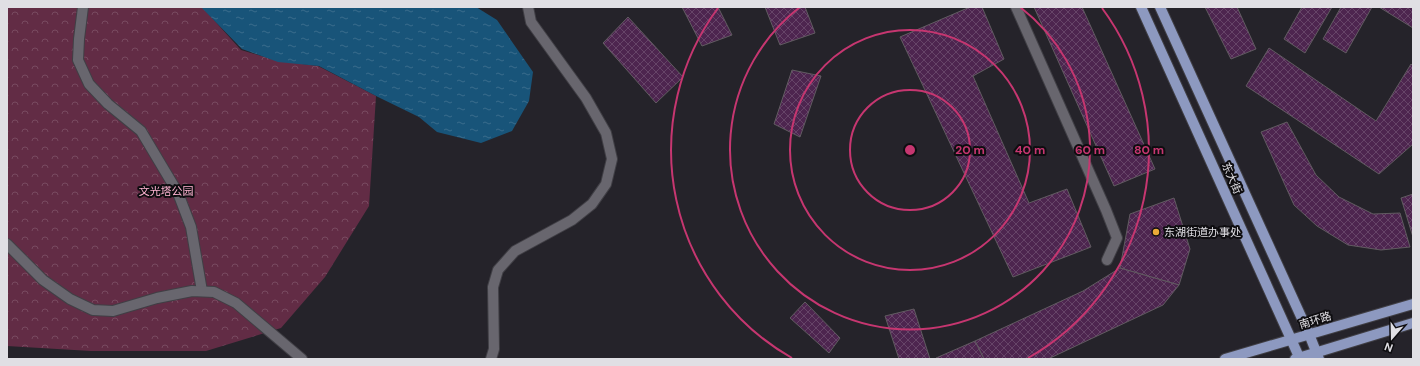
<svg xmlns="http://www.w3.org/2000/svg" width="1420" height="366" font-family="'DM Sans','Noto Sans SC',sans-serif">
  <style>
    .park { fill: url(#park-crowns) }
    .water { fill: url(#water-ripples) }
    .building { fill: url(#building-cross-hatch); stroke: #615b61 }
    .lines { fill: none; stroke-linecap: round; stroke-linejoin: round }
    .minor-casing { stroke: #403f45; stroke-width: 12 }
    .major-casing { stroke: #403f45; stroke-width: 12 }
    .minor { stroke: #68666e; stroke-width: 10 }
    .major { stroke: #8d99c0; stroke-width: 10 }
    .ring { fill: none; stroke: #c63670; stroke-width: 2 }
    .poi-dot { fill: #eaaa38; stroke: #0e0d10; stroke-width: 1.5 }
    .labels { text-anchor: middle; stroke-width: 4; stroke-linejoin: round; paint-order: stroke }
    .street-label { font-size: 11px; fill: #e0dfe4; stroke: #0e0d10 }
    .park-label { font-size: 11px; fill: #feb4d2; stroke: #0e0d10 }
    .poi-label { font-size: 11px; fill: #e0dfe4; stroke: #0e0d10; text-anchor: start }
    .centre { fill: #c63670; stroke: #0e0d10; stroke-width: 2 }
    .ring-label { font-size: 12px; text-anchor: middle; font-weight: bold; fill: #c63670; stroke: #0e0d10; stroke-width: 4; stroke-linejoin: round; paint-order: stroke }
  </style>
  <defs>
    <pattern id="park-crowns" width="20" height="18" patternUnits="userSpaceOnUse"><rect width="20" height="18" fill="#622c45"/><path d="M2 6a3 3 0 1 1 6 0M12 15a3 3 0 1 1 6 0" fill="none" stroke="#784a60"/></pattern>
    <pattern id="water-ripples" width="26" height="14" patternUnits="userSpaceOnUse"><rect width="26" height="14" fill="#185479"/><path d="M2 4q2-2 4 0t4 0M15 11q2-2 4 0t4 0" fill="none" stroke="#396c8c"/></pattern>
    <pattern id="building-cross-hatch" width="8" height="8" patternUnits="userSpaceOnUse"><rect width="8" height="8" fill="#4d254f"/><path d="M0 0l8 8M0 8l8-8" fill="none" stroke="#664468"/></pattern>
  </defs>
  <rect width="100%" height="100%" fill="#25232a"/>
  <!-- park -->
  <path class="park" d="M7,7H202L241,50L278,61L318,66L376,96L369,206L325,277L281,328L206,351H91L7,346Z"/>
  <!-- water -->
  <path class="water" d="M201,7H476L497,20L533,72L529,101L512,131L481,143L437,132L419,117L378,97L319,66L278,62L242,49Z"/>
  <!-- building -->
  <g class="building">
    <path d="M682,7H718L732,35L702,46Z"/>
    <path d="M765,7H805L815,33L780,45Z"/>
    <path d="M970,7H982L1004,59L973,76L1029,203L1067,189L1091,247L1013,277L900,37Z"/>
    <path d="M1034,7H1082L1155,169L1114,186Z"/>
    <path d="M1205,7H1237L1256,49L1231,59Z"/>
    <path d="M1302,7H1332L1305,53L1284,39Z"/>
    <path d="M1341,7H1372L1346,53L1323,39Z"/>
    <path d="M1379,7H1413V28Z"/>
    <path d="M628,17L683,77L656,103L603,43Z"/>
    <path d="M1269,48L1376,121L1411,64L1413,66V144L1379,174L1246,86Z"/>
    <path d="M792,70L821,76L800,137L774,124Z"/>
    <path d="M1287,122L1316,175L1339,197L1373,214L1400,213L1410,247L1381,250L1348,245L1317,226L1294,205L1261,132Z"/>
    <path d="M1413,194V237L1401,198Z"/>
    <path d="M1174,198L1190,249L1179,285L1120,268L1130,214Z"/>
    <path d="M1120,268L1179,285L1163,305L1048,359H984L975,341L1083,291Z"/>
    <path d="M805,302L840,338L829,353L790,318Z"/>
    <path d="M914,309L930,359H899L885,316Z"/>
    <path d="M975,341L984,359H936V358Z"/>
  </g>
  <g class="lines">
    <!-- minor casing -->
    <g class="minor-casing">
      <g id="minor">
        <path d="M83,7L79,39L78,60L89,84L108,104L141,131L178,193L191,227L202,291"/>
        <path d="M1016,7L1106,210L1117,238L1107,260"/>
        <path d="M7,244L43,280L70,299L93,310L113,311L157,298L192,291L214,292L236,303L302,359"/>
        <path d="M491,359L494,349L493,287L498,270L515,251L572,220L592,204L606,184L612,159L606,133L586,98L531,22L528,7"/>
      </g>
    </g>
    <!-- major casing -->
    <g class="major-casing">
      <g id="major">
        <path d="M1141,7L1300,359"/>
        <path d="M1160,7L1309,334L1319,359"/>
        <path d="M1225,359L1413,304"/>
        <path d="M1295,359L1413,323"/>
      </g>
    </g>
    <!-- minor -->
    <use href="#minor" class="minor"/>
    <!-- major -->
    <use href="#major" class="major"/>
  </g>
  <!-- distance rings -->
  <g class="ring">
    <circle cx="910" cy="150" r="60"/>
    <circle cx="910" cy="150" r="120"/>
    <path d="M1020 7A180 180 0 1 1 800 7"/>
    <path d="M792 358A239 239 0 0 1 718 8M1102 8A239 239 0 0 1 1028 358"/>
  </g>
  <!-- markers -->
  <circle class="poi-dot" cx="1156" cy="232" r="4"/>
  <g class="labels">
    <!-- street labels -->
    <g class="street-label">
      <text transform="translate(1232 178) rotate(66)" y="4">东大街</text>
      <text transform="translate(1315 320) rotate(-17)" y="4">南环路</text>
    </g>
    <!-- park labels -->
    <g class="park-label">
      <text x="166" y="195">文光塔公园</text>
    </g>
    <!-- poi labels -->
    <g class="poi-label">
      <text x="1164" y="236">东湖街道办事处</text>
    </g>
  </g>
  <circle cx="910" cy="150" r="6" class="centre"/>
  <g class="ring-label">
    <text x="970" y="154">20 m</text>
    <text x="1030" y="154">40 m</text>
    <text x="1090" y="154">60 m</text>
    <text x="1149" y="154">80 m</text>
  </g>
  <!-- border -->
  <rect width="1420" height="366" fill="none" stroke="#e0dfe4" stroke-width="16"/>
  <!-- north arrow -->
  <g transform="translate(1392 338) rotate(200)" stroke="#0e0d10" stroke-width="3" paint-order="stroke">
  <path d="M0-3L7 15L0 10L-7 15Z" fill="#e0dfe4"/>
  <text y="-6" font-size="11" font-weight="bold" text-anchor="middle" fill="#e0dfe4">N</text>
  </g>
</svg>
